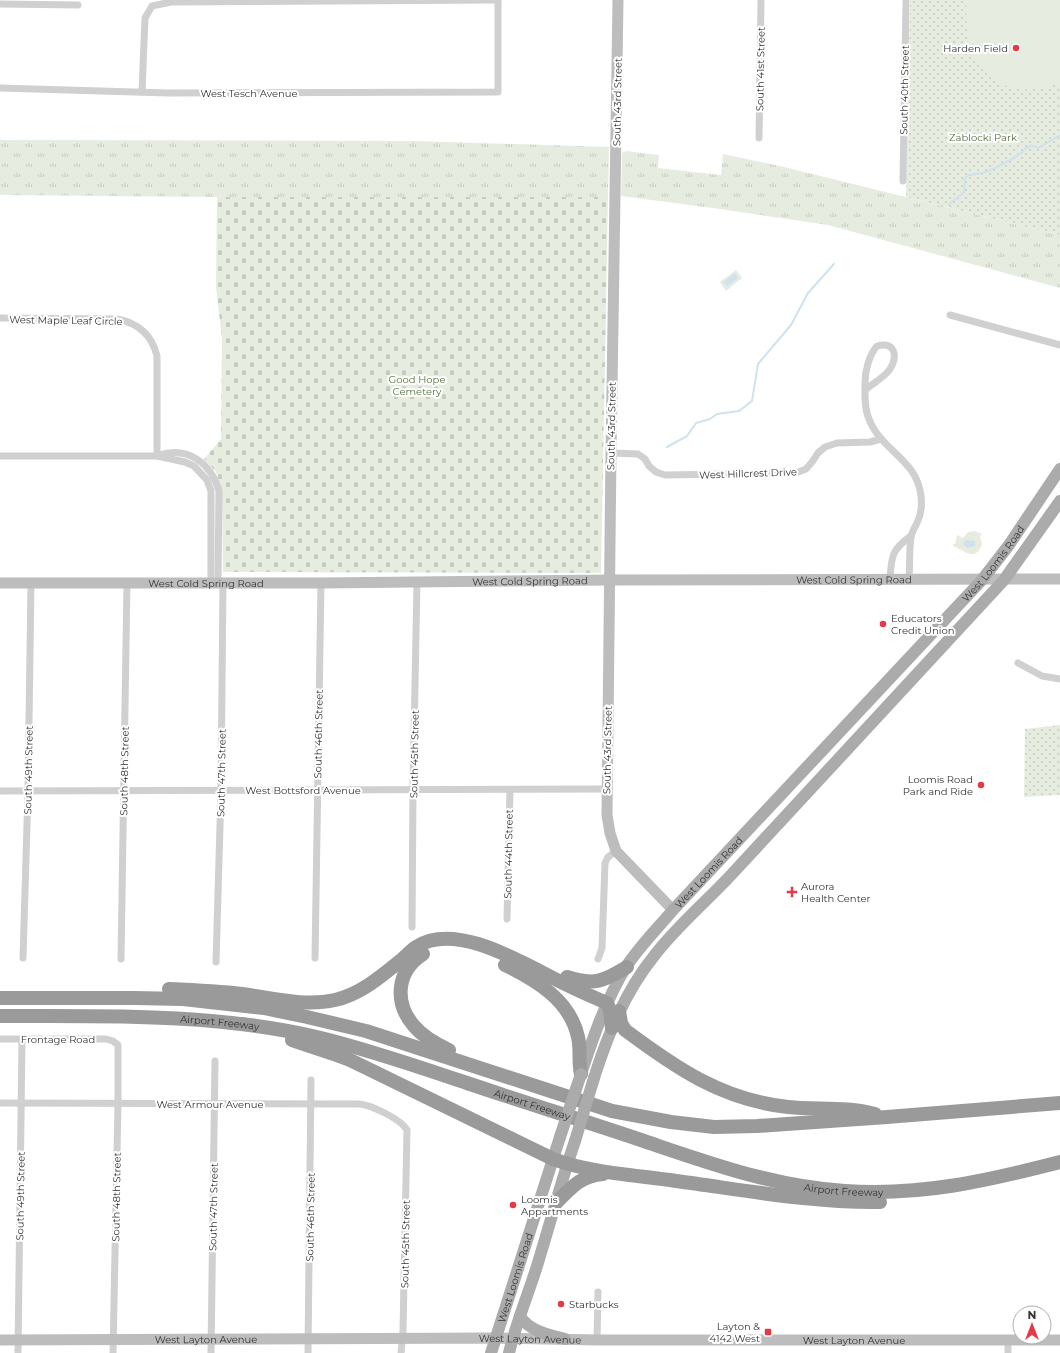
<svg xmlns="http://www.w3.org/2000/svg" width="1060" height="1353" font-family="Montserrat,sans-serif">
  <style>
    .grass { fill: url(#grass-tufts) }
    .cemetery { fill: url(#cemetery-stones) }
    .park { fill: url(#park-dots) }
    .pitch { fill: #e6ecdf }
    .water { fill: url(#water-ripples) }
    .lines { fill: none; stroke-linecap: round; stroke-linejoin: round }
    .stream { stroke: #cfe2ee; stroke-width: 2 }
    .street { stroke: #d0d0d0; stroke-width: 7 }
    .secondary { stroke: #bdbdbd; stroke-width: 11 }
    .primary { stroke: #ababab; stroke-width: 12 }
    .highway { stroke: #9a9a9a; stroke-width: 14 }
    .primary-bridge { stroke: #ababab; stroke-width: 12 }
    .poi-dot { fill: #e63946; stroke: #fff; stroke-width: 1.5 }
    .labels { text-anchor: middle; stroke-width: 4; stroke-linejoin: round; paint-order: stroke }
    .poi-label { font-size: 10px; fill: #333; stroke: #fff; text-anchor: start }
    .street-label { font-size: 10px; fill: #333; stroke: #fff }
    .park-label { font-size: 10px; fill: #56703f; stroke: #fff }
  </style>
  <defs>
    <pattern id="grass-tufts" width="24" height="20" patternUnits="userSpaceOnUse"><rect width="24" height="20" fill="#e6ecdf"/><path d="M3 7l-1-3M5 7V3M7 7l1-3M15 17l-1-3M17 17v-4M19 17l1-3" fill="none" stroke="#c6cbc0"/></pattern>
    <pattern id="cemetery-stones" width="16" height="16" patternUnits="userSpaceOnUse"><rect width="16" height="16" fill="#e6ecdf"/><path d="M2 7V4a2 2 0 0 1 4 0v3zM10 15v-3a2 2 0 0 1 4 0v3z" fill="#c6cbc0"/></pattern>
    <pattern id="park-dots" width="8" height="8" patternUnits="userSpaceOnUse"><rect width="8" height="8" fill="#e6ecdf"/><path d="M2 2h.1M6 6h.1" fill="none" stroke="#c6cbc0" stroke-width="1.8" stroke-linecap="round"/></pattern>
    <pattern id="water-ripples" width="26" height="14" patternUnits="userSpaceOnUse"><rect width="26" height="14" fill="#cfe2ee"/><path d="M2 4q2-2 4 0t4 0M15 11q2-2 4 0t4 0" fill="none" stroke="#b2c2cd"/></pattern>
  </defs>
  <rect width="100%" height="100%" fill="#fff"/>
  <!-- grass -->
  <g class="grass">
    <path d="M0,140L416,141L609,147L608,197H217L0,195Z"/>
    <path d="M626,151L659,155L658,168L721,175L723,154L780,166L1060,235V288L828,225L720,209L621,196L622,153Z"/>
  </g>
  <!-- cemetery -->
  <path class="cemetery" d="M217,197H608L601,573L223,572L222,494L216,472L204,459L221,439L222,338L216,287Z"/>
  <!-- park -->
  <g class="park">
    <path d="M910,0H1060V235L906,197Z"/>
    <path d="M1060,725V795L1024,797L1025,729Z"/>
  </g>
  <!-- pitch -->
  <g class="pitch">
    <path d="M971,0H1060V82C1029,97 991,90 974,57C966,40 966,20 966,2Z"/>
    <path d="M736,270L742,278L726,291L720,282Z"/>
    <path d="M974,531L978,532L982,534L980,536L982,544C975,564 963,549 953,546V544H955L957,535L963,538L968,532Z"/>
  </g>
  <!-- water -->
  <g class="water">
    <path d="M735,273L738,278L727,286L723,282Z"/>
    <path d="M966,540L975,541V546L967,548L963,544Z"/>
  </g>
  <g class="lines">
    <!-- stream -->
    <g class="stream">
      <path d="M949,204L964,192L965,178L969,175C988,174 1004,164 1020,154C1023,152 1026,148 1030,146C1033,145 1035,146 1038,148L1060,135"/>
      <path d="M667,447L687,436L696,423L710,419L717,414L739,411L752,401L758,364L791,325L808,293L834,264"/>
    </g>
    <!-- street -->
    <g class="street">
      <path d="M0,4L78,5"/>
      <path d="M0,88L168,93L498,92V0"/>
      <path d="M142,92L145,18L152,6L171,2L498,0"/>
      <path d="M759,138L761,0"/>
      <path d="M903,181L906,0"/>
      <path d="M950,315L1060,345"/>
      <path d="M0,318L117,319C138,323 152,335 157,356V456"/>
      <path d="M865,390C873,383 885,377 890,369C898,356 895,341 877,346C869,355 865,371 865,383C865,394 864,408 869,419C881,451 917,459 921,496C922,504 921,515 917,523C915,527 912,532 911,537C909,551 910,566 909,580"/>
      <path d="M611,453L638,454L645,459L649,466L656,472L665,475L796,473L806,469L812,462L818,453L825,447L837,443L870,442L881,439"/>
      <path d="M159,455C188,446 211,463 219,491L218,583"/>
      <path d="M0,456H157L185,462L194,466L207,480L211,491V583"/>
      <path d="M890,580C891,557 892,549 911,536"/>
      <path d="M1018,663L1042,676L1060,679"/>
      <path d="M0,791L607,789"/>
      <path d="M507,919L510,790"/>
      <path d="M412,927L413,790L417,581"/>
      <path d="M23,958L28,791L31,583"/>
      <path d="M315,958L321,583"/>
      <path d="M121,959L127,582"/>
      <path d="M598,959L602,948L605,863L608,857L616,851"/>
      <path d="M216,962L221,791L223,583"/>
      <path d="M0,1039H106L113,1041L118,1045V1103L113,1353"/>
      <path d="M0,1103L359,1104C371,1105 401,1119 407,1130L403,1331L401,1353"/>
      <path d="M597,1340L598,1292"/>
      <path d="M1008,1340V1353"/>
      <path d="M18,1353L22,1039"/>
      <path d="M211,1353L215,1061"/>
      <path d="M308,1353L311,1080"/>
    </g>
    <!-- secondary -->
    <g class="secondary">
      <path d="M618,0L611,453L607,815L610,833L616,851L673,910"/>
      <path id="s1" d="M0,583H321L610,580L1060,579"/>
      <path id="s2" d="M0,1340L495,1338L597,1340H1060"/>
    </g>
    <!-- primary -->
    <g class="primary">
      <path id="s3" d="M582,1071C594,1035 606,1000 626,967C639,947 657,929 673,910L982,580L1009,545L1060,469"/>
      <path d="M594,1078C608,1034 625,992 654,956C677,926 706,902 731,875L1004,580L1060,501"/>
      <path d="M520,1316C529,1331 549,1335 565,1339"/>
      <path id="s4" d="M491,1353L560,1137"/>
      <path d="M509,1353C516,1323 528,1295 537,1266C550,1224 561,1182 575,1141"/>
    </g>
    <!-- highway -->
    <g class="highway">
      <path d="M423,954C396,971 394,1003 414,1026C423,1037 436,1044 449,1050"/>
      <path d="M505,965C536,980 570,1000 578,1037C581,1049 578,1061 581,1074"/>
      <path d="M567,977C594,986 604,981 627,967"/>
      <path d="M169,989C194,990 218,991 242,994C273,998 304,1007 335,1000C361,994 380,977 400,961C405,957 410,951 416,947C457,920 527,966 565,984C579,991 593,997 607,1003L610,1011L612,1028"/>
      <path d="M0,998H135L183,999L264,1008L307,1017L366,1031L612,1111L671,1122L714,1127L757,1126L887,1117L1060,1103"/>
      <path d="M619,1011L621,1023L625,1030C676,1068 722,1100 788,1107C817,1110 846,1106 875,1114"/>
      <path id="s5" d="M0,1016C108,1016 216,1013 321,1038C370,1050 419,1067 467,1083C526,1103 585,1121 644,1141C709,1163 775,1187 845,1191C922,1196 986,1181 1060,1162"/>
      <path d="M292,1040L331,1053L350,1060L553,1159C591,1173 636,1175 676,1181C744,1190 812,1203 880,1202"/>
      <path d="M556,1203C571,1188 580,1176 603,1174"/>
    </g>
    <!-- primary-bridge -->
    <g class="primary-bridge">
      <path d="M560,1137L581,1074"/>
      <path d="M575,1141L594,1078"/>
    </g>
  </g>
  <!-- markers -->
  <g class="poi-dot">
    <circle cx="1016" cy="48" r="4"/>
    <circle cx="883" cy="624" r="4"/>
    <circle cx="981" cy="785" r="4"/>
    <path d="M790 886h4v4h4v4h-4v4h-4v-4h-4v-4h4z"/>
    <circle cx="513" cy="1205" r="4"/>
    <circle cx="561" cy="1304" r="4"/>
    <rect x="764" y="1328" width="8" height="8" rx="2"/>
  </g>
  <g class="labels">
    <!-- poi labels -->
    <g class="poi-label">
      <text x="1008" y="52" text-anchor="end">Harden Field</text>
      <text x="891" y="622">Educators<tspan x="891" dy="12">Credit Union</tspan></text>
      <text x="973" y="783" text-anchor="end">Loomis Road<tspan x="973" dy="12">Park and Ride</tspan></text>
      <text x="801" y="890">Aurora<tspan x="801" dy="12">Health Center</tspan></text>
      <text x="521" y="1203">Loomis<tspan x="521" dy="12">Appartments</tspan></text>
      <text x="569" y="1308">Starbucks</text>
      <text x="760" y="1330" text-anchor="end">Layton &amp;<tspan x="760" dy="12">4142 West</tspan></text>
    </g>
    <!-- street labels -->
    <g class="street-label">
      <text transform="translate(760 69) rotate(-89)" y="4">South 41st Street</text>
      <text transform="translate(904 90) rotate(-89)" y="4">South 40th Street</text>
      <text x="249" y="97">West Tesch Avenue</text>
      <text transform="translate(617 102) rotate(-89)" y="4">South 43rd Street</text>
      <text transform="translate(66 320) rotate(1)" y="4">West Maple Leaf Circle</text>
      <text transform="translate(611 426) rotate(-89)" y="4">South 43rd Street</text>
      <text transform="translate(748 473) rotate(-2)" y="4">West Hillcrest Drive</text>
      <text dy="4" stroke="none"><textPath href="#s3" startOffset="659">West Loomis Road</textPath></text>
      <text dy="4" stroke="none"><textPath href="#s1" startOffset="530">West Cold Spring Road</textPath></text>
      <text dy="4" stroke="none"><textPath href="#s1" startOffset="854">West Cold Spring Road</textPath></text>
      <text dy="4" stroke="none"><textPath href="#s1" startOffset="206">West Cold Spring Road</textPath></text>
      <text transform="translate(318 734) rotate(-89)" y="4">South 46th Street</text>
      <text transform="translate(607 750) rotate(-89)" y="4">South 43rd Street</text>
      <text transform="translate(414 754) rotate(-89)" y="4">South 45th Street</text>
      <text transform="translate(28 770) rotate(-89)" y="4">South 49th Street</text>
      <text transform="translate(124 771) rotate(-89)" y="4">South 48th Street</text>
      <text transform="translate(221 773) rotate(-89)" y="4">South 47th Street</text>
      <text x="303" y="794">West Bottsford Avenue</text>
      <text transform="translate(508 854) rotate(-89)" y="4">South 44th Street</text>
      <text dy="4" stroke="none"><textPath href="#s3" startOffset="239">West Loomis Road</textPath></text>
      <text dy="4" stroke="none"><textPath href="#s5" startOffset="220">Airport Freeway</textPath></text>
      <text x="58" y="1043">Frontage Road</text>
      <text x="210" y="1108">West Armour Avenue</text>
      <text dy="4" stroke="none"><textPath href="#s5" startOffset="544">Airport Freeway</textPath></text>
      <text dy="4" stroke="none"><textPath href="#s5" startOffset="868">Airport Freeway</textPath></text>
      <text transform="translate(20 1196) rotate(-89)" y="4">South 49th Street</text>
      <text transform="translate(116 1197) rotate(-89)" y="4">South 48th Street</text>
      <text transform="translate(213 1207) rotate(-89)" y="4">South 47th Street</text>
      <text transform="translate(310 1217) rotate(-89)" y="4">South 46th Street</text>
      <text transform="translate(405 1244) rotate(-89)" y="4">South 45th Street</text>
      <text dy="4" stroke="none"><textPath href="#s4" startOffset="79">West Loomis Road</textPath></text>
      <text dy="4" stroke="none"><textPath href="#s2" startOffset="530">West Layton Avenue</textPath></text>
      <text dy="4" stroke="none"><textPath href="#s2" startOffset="206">West Layton Avenue</textPath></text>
      <text dy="4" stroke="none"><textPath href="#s2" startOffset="854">West Layton Avenue</textPath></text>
    </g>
    <!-- park labels -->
    <g class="park-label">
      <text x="983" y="141">Zablocki Park</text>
      <text x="417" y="383">Good Hope<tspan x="417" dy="12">Cemetery</tspan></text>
    </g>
  </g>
  <!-- north arrow -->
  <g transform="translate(1032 1325)"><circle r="19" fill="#ffffff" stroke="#adadad"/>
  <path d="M0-3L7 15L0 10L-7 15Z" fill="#e63946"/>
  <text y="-6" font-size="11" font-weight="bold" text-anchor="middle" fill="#333333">N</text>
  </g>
</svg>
